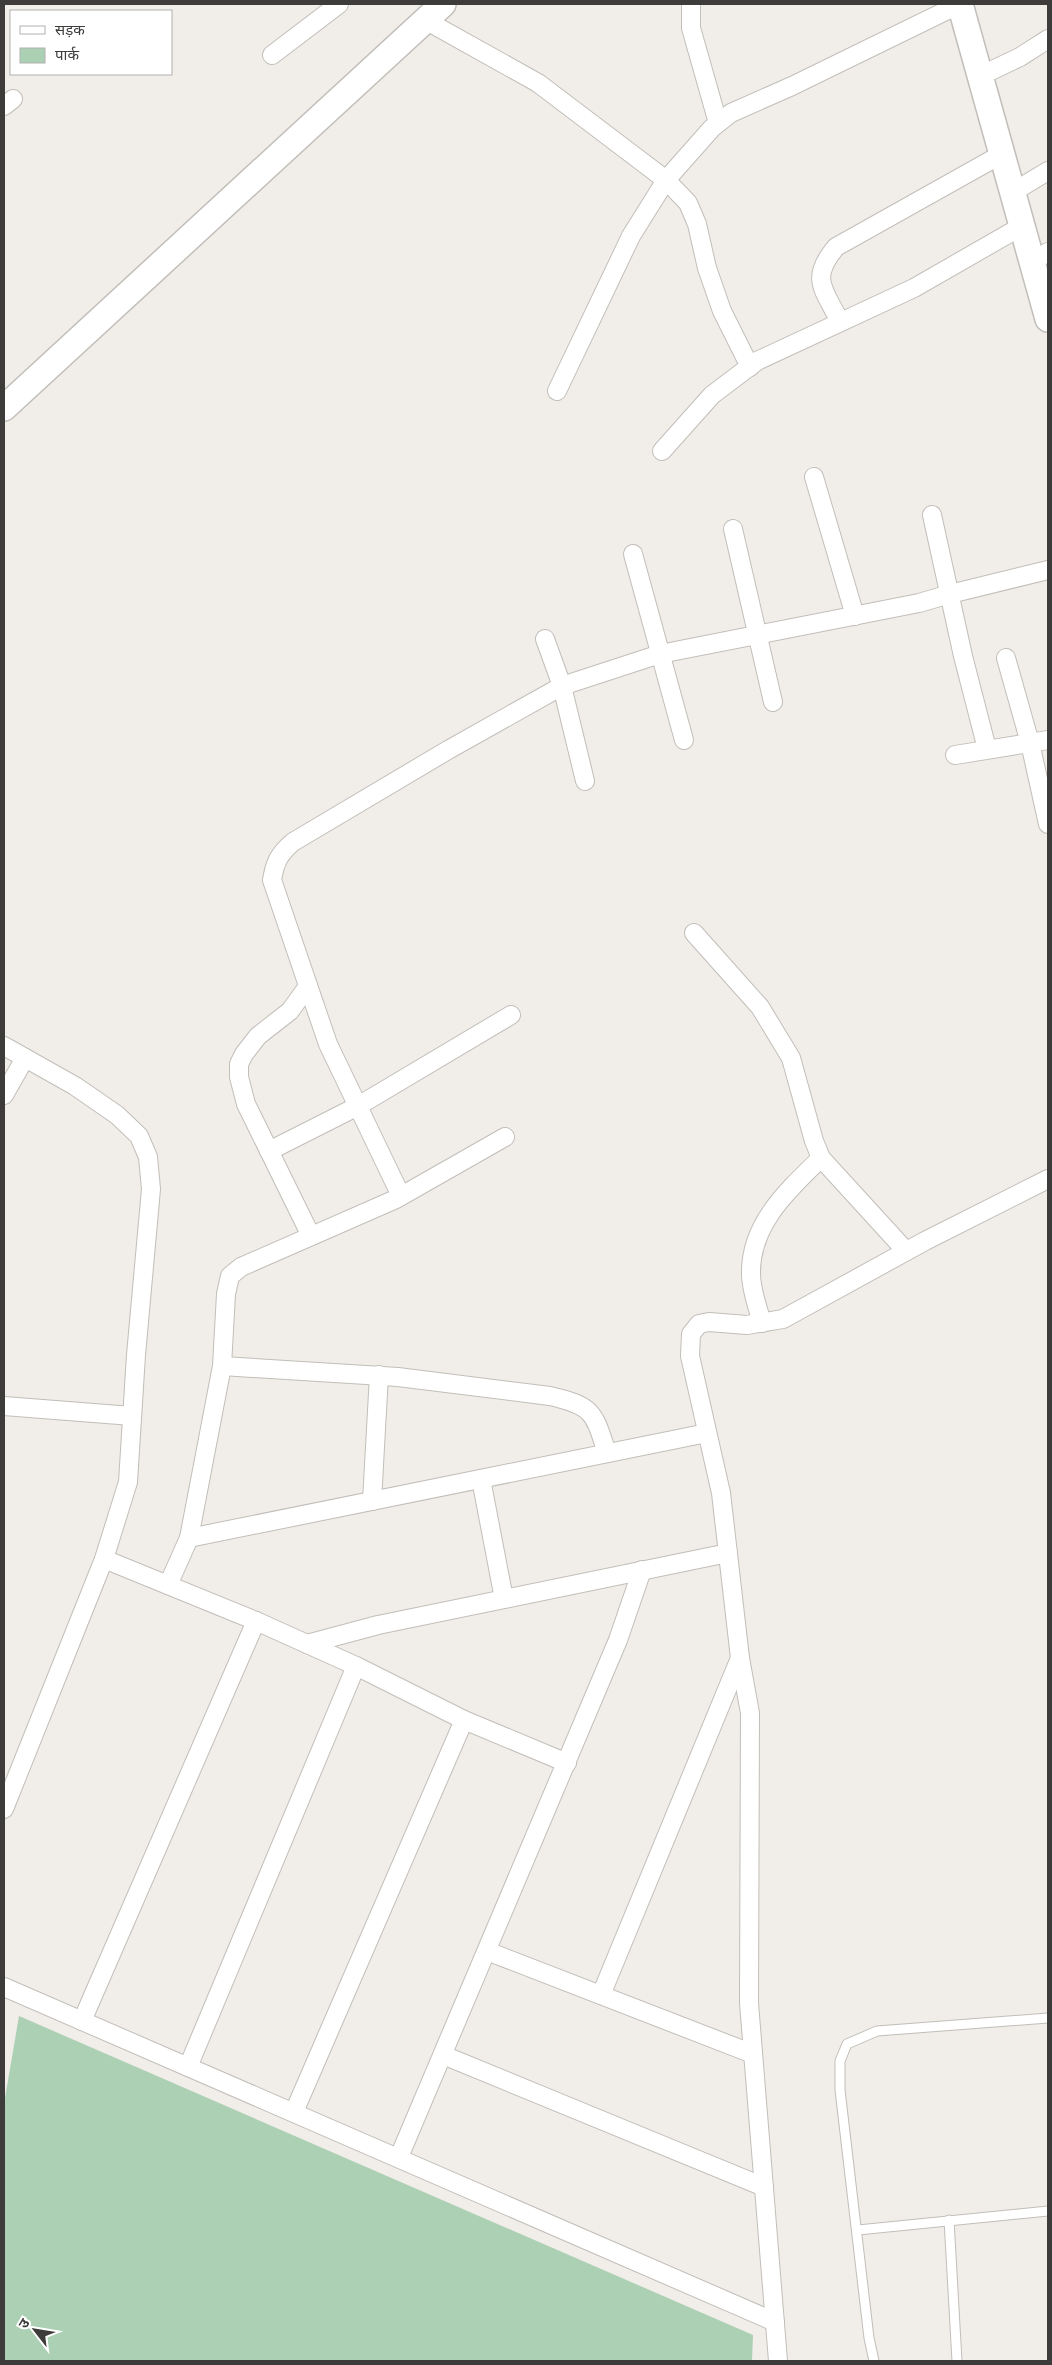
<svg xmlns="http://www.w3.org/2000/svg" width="1052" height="2365" font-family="Figtree,'Noto Sans Devanagari',sans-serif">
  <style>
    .green { fill: #acd0b4 }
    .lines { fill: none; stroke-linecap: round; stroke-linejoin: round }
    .lane-casing { stroke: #c2beb9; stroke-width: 11 }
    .street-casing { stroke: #c2beb9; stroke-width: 20 }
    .secondary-casing { stroke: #c2beb9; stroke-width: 28 }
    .lane { stroke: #fff; stroke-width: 9 }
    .street { stroke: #fff; stroke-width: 18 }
    .secondary { stroke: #fff; stroke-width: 25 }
  </style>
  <rect width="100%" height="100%" fill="#f1ede8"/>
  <!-- green -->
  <path class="green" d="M19,2016L753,2335L752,2361H4V2104Z"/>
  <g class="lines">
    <!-- lane casing -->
    <g class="lane-casing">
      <g id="lane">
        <path d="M949,2220L957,2361"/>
        <path d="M858,2230L1048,2211"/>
        <path d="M874,2361L869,2338L840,2090V2061L847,2044L877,2031L1048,2018"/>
      </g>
    </g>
    <!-- street casing -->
    <g class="street-casing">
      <g id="street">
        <path d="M691,4V28L718,123"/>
        <path d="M425,20L538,83L666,180L688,203L697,224L707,268L722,311L750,367"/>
        <path d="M272,55L339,4"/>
        <path d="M980,76L1020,57L1048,39"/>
        <path d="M4,106L13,99"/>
        <path d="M1013,192L1048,171"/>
        <path d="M1032,262L1048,252"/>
        <path d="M840,322C824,289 809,279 836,247L1002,154"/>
        <path d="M557,391L631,236L666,180L712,128L731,113L792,86L960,4"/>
        <path d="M662,451L712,395L757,361L914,288L1022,226"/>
        <path d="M814,477L855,616"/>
        <path d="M932,515L963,656L987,749"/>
        <path d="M733,529L773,702"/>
        <path d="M633,554L684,740"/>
        <path d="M545,639L562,686L585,781"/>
        <path d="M1006,658L1030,743L1048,824"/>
        <path d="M955,755L1048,740"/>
        <path d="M694,933L760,1007L791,1058L814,1141L821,1158L906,1251"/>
        <path d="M308,986L290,1011L258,1036L244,1054L239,1064V1077L246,1104L311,1236"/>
        <path d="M4,1046L75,1086L117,1115L139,1136L148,1157L151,1189L136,1355L128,1482L104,1559L4,1809"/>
        <path d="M4,1095L25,1058"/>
        <path d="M269,1151L358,1106L511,1015"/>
        <path d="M401,1196L328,1044L272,880C275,862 279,854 293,842L448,750L562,686L660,654L919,603L950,594L1048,570"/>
        <path d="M762,1323C758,1308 751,1290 751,1274C750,1224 788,1190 821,1158"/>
        <path d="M222,1366L398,1377L550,1396C594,1406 594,1413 607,1453"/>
        <path d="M4,1406L132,1416"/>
        <path d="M481,1479L504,1599"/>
        <path d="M372,1501L379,1375"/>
        <path d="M189,1538L707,1433"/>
        <path d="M104,1559L256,1621L356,1666L464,1720L567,1763"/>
        <path d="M168,1585L189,1538L222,1366L226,1294L230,1276L241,1267L396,1199L505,1137"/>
        <path d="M307,1644L378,1625L728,1553"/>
        <path d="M487,1951L753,2054"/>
        <path d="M4,1987L775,2322"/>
        <path d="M601,1995L740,1658"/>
        <path d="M82,2021L256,1621"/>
        <path d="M443,2055L764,2187"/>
        <path d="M188,2067L356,1666"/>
        <path d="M294,2112L464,1720"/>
        <path d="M399,2157L618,1640L642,1570"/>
        <path d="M778,2361L749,2003L750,1713L740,1658L721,1493L690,1356L691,1334L699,1324L709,1322L747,1325L783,1319L925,1241L1048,1179"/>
      </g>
    </g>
    <!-- secondary casing -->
    <g class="secondary-casing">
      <g id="secondary">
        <path d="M960,4L1048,319"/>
        <path d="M4,408L443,4"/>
      </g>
    </g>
    <!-- lane -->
    <use href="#lane" class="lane"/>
    <!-- street -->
    <use href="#street" class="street"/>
    <!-- secondary -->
    <use href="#secondary" class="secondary"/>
  </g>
  <!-- border -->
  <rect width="1052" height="2365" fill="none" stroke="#3d3c3a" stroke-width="10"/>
  <!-- legend -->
  <rect x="10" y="10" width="162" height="65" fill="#ffffff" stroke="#b1b1b0"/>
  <rect x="20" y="26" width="25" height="8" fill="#ffffff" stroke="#b1b1b0"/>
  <text x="55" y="35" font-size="15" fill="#3d3c3a">सड़क</text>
  <rect x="20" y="48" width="25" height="15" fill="#acd0b4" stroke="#b1b1b0"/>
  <text x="55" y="60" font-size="15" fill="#3d3c3a">पार्क</text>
  <!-- north arrow -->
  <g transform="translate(35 2330) rotate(301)" stroke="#ffffff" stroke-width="4" paint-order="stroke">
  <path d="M0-4L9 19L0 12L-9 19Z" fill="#3d3c3a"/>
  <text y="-8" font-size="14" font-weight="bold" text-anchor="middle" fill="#3d3c3a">उ</text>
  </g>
</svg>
